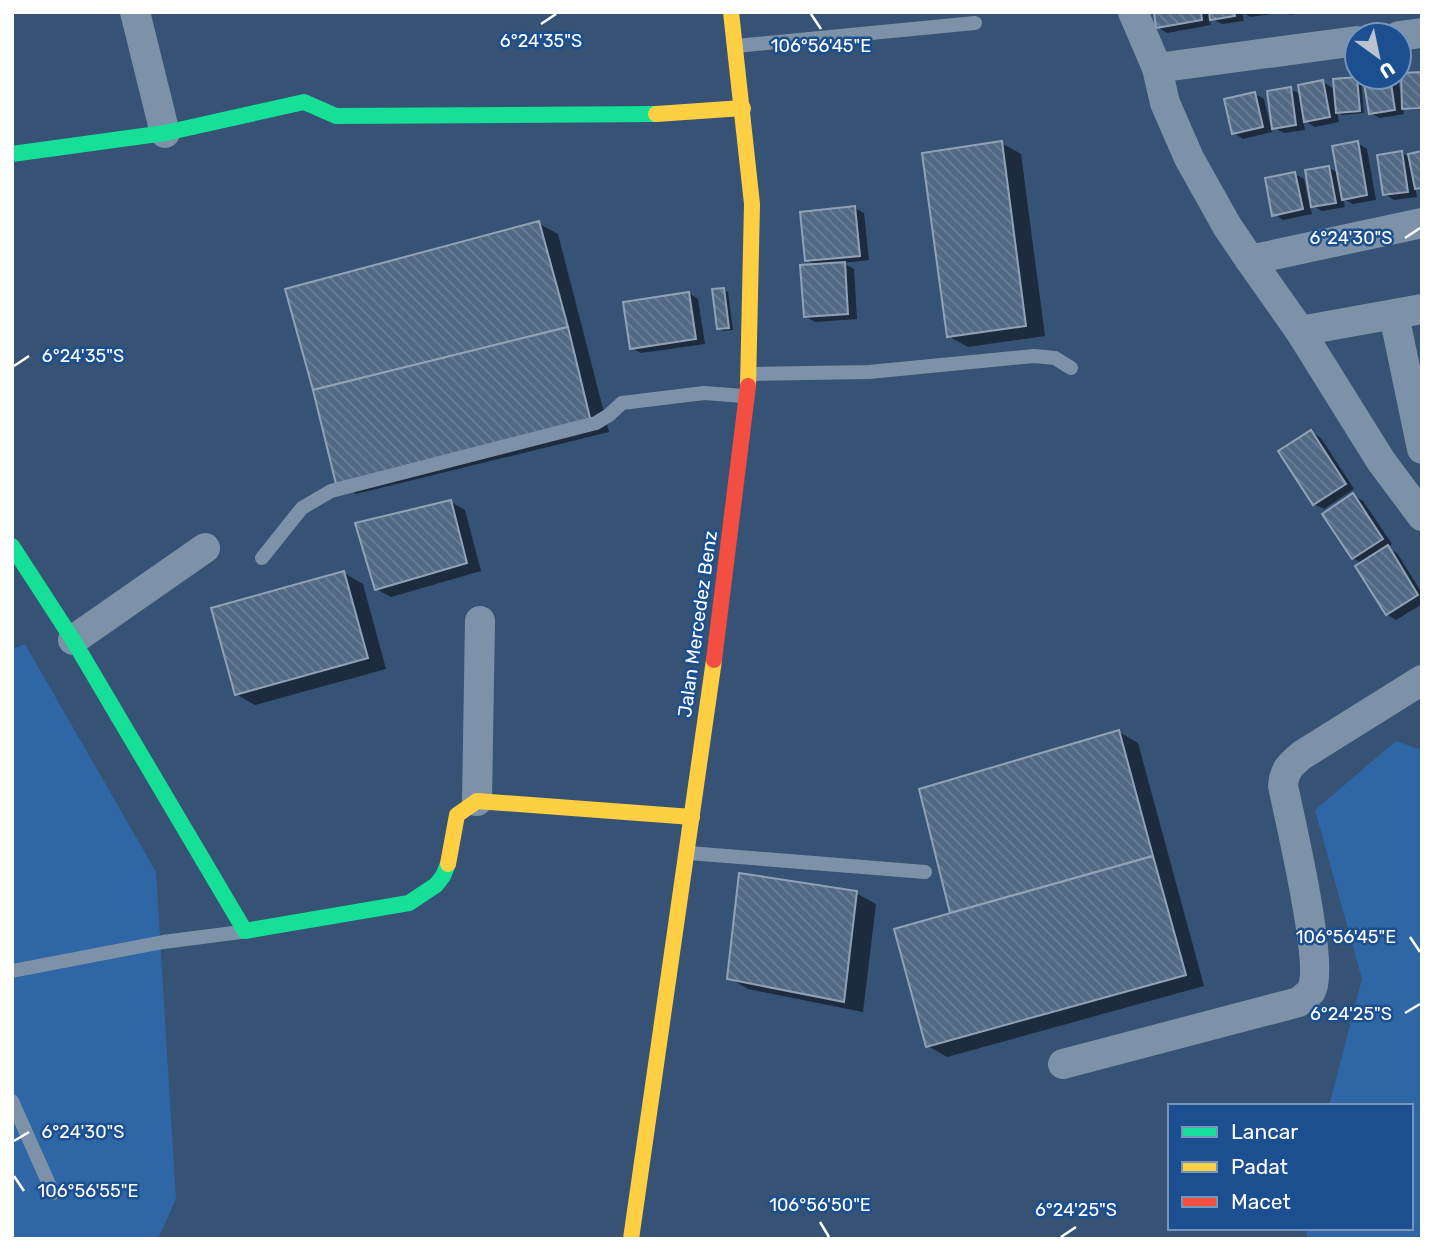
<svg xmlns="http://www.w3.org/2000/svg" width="1434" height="1251" font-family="Rubik,sans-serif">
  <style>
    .green { fill: #2f66a5 }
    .shadow { fill: #0007 }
    .building { fill: url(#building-back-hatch); stroke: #92a2b6; stroke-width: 2 }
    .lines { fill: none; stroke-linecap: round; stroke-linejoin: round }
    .lane { stroke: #7d92a8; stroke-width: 14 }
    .street { stroke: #7d92a8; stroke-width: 30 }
    .fast { stroke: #16e098; stroke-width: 16 }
    .slow { stroke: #ffcf43; stroke-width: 16 }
    .jam { stroke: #f24e42; stroke-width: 16 }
    .ticks { fill: none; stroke: #fff; stroke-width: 2.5 }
    .labels { text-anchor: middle; stroke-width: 5; stroke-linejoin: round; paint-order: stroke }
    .street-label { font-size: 19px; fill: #fff; stroke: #1b4f8f }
    .ticks-label { font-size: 18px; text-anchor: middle; fill: #fff; stroke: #1b4f8f; stroke-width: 5; stroke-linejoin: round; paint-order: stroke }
  </style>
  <defs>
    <pattern id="building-back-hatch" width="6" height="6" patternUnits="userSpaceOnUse" patternTransform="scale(1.75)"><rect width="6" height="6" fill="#526984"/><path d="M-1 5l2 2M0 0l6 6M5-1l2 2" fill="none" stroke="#6c8096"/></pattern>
  </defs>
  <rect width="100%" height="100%" fill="#365274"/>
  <!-- green -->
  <g class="green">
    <path d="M25,644L156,872L176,1199L158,1239H12V649Z"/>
    <path d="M1396,741L1422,750V1239H1307V1228H1411V1106H1329L1362,979L1315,810Z"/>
  </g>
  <!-- shadow -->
  <g class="shadow">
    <path d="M1155,12H1272V14L1250,17L1242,12L1244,21L1222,24L1209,17L1211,25L1167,33L1158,27Z"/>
    <path d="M1285,12H1309L1290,15Z"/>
    <path d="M1422,74V110H1408L1403,107L1404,114L1380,118L1370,113L1369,77H1395L1398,79L1402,100Z"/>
    <path d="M1357,79L1361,81L1364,113L1342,115L1337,112L1339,122L1315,127L1303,120L1305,130L1284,133L1274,128L1290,89L1302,95L1323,82L1336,90Z"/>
    <path d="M1255,94L1264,99L1272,132L1243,139L1234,133Z"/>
    <path d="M1001,143L1021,154L1045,336L968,347L948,336Z"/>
    <path d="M1357,143L1367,149L1376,200L1353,204L1343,199L1345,207L1322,211L1309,204L1312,214L1283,220L1274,214L1295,174L1304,179L1308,199H1312L1329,168L1339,173Z"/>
    <path d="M1402,153L1410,158L1422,153V190L1415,187L1417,197L1394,200L1384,194Z"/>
    <path d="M855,208L864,213L869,260L843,263L854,269L857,319L815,322L805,316L816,265L806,260Z"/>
    <path d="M538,223L558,234L609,432L356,494L337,483Z"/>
    <path d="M724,290L728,292L733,330L723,331L719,328Z"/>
    <path d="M689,293L698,299L705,344L641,353L632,348Z"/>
    <path d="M1311,432L1321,438L1354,489L1324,509L1314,504Z"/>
    <path d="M1353,495L1363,501L1392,544L1387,547L1397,553L1422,593V604L1396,620L1387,614L1362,563L1353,558Z"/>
    <path d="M451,502L465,510L481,571L391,597L376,589Z"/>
    <path d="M344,573L363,584L386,669L255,705L236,694Z"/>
    <path d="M1119,732L1138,743L1204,986L947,1057L928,1046L952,914L921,790Z"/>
    <path d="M856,893L876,904L863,1012L748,989L729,978Z"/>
  </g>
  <!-- building -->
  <g class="building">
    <path d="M1154,12H1201L1202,20L1156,28Z"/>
    <path d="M1209,12H1234L1235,16L1210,20Z"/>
    <path d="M1422,72V108L1402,109L1401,73Z"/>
    <path d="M1357,77L1360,111L1336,113L1333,79Z"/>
    <path d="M1363,77H1390L1395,110L1369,114Z"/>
    <path d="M1323,80L1330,117L1304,122L1298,85Z"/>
    <path d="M1291,87L1296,125L1272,129L1267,91Z"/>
    <path d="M1255,92L1263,127L1232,134L1224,99Z"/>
    <path d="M1002,141L1026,326L947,337L922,153Z"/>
    <path d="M1358,141L1367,195L1342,200L1332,146Z"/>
    <path d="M1402,151L1408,192L1383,195L1377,155Z"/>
    <path d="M1422,151V188L1415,189L1408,154Z"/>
    <path d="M1329,166L1336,203L1311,207L1305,170Z"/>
    <path d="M1295,172L1303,209L1272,216L1265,178Z"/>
    <path d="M855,206L860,256L805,261L800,212Z"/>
    <path d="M539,221L568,327L313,390L285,289Z"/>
    <path d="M845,262L848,314L804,317L800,265Z"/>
    <path d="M724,288L729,328L717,329L712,289Z"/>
    <path d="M689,292L696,339L630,349L623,302Z"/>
    <path d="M568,327L591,422L336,484L313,390Z"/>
    <path d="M1311,430L1346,484L1313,505L1278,451Z"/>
    <path d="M1353,493L1383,539L1352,559L1322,514Z"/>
    <path d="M451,500L467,563L375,590L355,523Z"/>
    <path d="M1388,545L1418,595L1386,615L1355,566Z"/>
    <path d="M344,571L368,658L235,695L211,608Z"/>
    <path d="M1119,730L1153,856L950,913L919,789Z"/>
    <path d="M1153,856L1186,975L926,1047L894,929Z"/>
    <path d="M739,873L857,891L844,1002L727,979Z"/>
  </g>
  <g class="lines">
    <!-- lane -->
    <g class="lane">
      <path d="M736,46L975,23"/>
      <path d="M750,374L869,372L1034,356L1055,358L1071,368"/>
      <path d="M262,558L302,508L331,491L596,423L609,415L622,403L704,393L744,396"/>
      <path d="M689,853L925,872"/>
      <path d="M12,971L163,942L241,932"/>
      <path d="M12,1101L53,1193"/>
    </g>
    <!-- street -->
    <g class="street">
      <path d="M135,12L165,133"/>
      <path d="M1133,12L1157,68L1165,103L1189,158L1227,226L1250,260L1422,223"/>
      <path d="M1399,36L1422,33"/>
      <path d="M1157,68L1357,41"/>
      <path d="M1250,260L1300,331L1381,461L1422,516"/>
      <path d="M1394,315L1422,449"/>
      <path d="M1300,331L1422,309"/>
      <path d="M73,640L205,548"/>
      <path d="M477,801L480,621"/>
      <path d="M1063,1064L1299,1002C1302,999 1308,995 1311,991C1325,967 1290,819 1283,786C1284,770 1291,764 1302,755L1422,680"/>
    </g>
    <!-- fast -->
    <g class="fast">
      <path d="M12,154L165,133L304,102L336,116L656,114"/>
      <path d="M12,546L73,640L245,931L409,903L436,885L443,876L448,864"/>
    </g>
    <!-- slow -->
    <g class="slow">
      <path d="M731,12L752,204L748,386"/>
      <path d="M656,114L743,108"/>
      <path d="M448,864L457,815L477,801L692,817"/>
      <path d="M631,1239L714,660"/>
    </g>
    <!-- jam -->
    <path class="jam" d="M714,660L748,386"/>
  </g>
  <!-- ticks -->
  <path class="ticks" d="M811,14L821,29M541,24L556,14M1405,238L1420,228M14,366L29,356M1410,937L1420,952M1405,1013L1420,1004M14,1141L29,1132M14,1176L24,1191M820,1222L829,1237M1061,1237L1076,1227"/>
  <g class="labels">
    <!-- street labels -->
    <g class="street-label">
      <text transform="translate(697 624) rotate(-82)" y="7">Jalan Mercedez Benz</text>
    </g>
  </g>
  <g class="ticks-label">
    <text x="541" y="47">6°24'35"S</text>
    <text x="821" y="52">106°56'45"E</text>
    <text x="1351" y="244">6°24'30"S</text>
    <text x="83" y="362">6°24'35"S</text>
    <text x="1346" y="943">106°56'45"E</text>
    <text x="1351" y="1020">6°24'25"S</text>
    <text x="83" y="1138">6°24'30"S</text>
    <text x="88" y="1197">106°56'55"E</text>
    <text x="820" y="1211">106°56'50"E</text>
    <text x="1076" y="1216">6°24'25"S</text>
  </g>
  <!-- border -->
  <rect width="1434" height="1251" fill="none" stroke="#ffffff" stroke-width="28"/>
  <!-- legend -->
  <rect x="1168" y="1104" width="245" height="126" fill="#1b4f8f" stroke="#7695bc" stroke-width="2"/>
  <rect x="1182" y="1127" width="35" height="10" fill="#16e098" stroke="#7695bc" stroke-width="2"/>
  <text x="1231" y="1139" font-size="21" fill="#ffffff">Lancar</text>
  <rect x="1182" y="1162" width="35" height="10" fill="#ffcf43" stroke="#7695bc" stroke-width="2"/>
  <text x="1231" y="1174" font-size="21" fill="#ffffff">Padat</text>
  <rect x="1182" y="1197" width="35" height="10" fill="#f24e42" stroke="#7695bc" stroke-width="2"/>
  <text x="1231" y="1209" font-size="21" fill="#ffffff">Macet</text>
  <!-- north arrow -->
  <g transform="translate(1378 56) rotate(147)"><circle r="33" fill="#1b4f8f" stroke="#7695bc" stroke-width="2"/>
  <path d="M0-5L12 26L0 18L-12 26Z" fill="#b9c2ce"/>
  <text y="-10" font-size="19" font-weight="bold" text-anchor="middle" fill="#ffffff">U</text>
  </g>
</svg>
